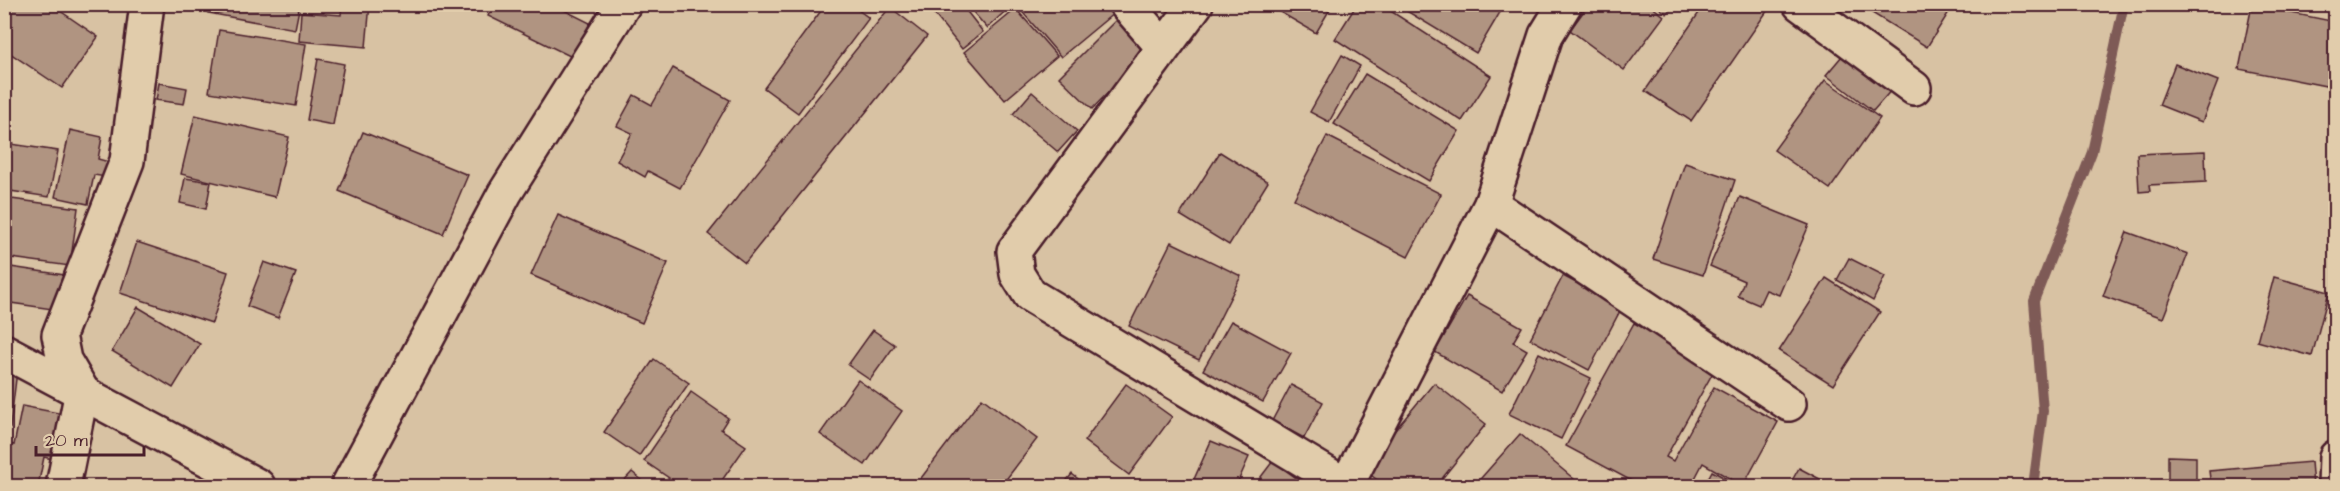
<svg xmlns="http://www.w3.org/2000/svg" width="2340" height="491" font-family="'Architects Daughter',sans-serif">
  <style>
    .lines { fill: none; stroke-linecap: round; stroke-linejoin: round }
    .stream { stroke: #7e5a57; stroke-width: 10 }
    .building { fill: #b09481; stroke: #4a1f2b; stroke-width: 1.5 }
    .minor-casing { stroke: #4a1f2b; stroke-width: 38 }
    .minor { stroke: #e1ccab; stroke-width: 33 }
  </style>
  <rect width="100%" height="100%" fill="#d8c2a3"/>
  <filter id="ink" filterUnits="userSpaceOnUse"><feTurbulence type="fractalNoise" baseFrequency=".0167" numOctaves="2"/><feDisplacementMap in="SourceGraphic" scale="12" xChannelSelector="R" yChannelSelector="G"/><feConvolveMatrix kernelMatrix="1 2 1 2 8 2 1 2 1" color-interpolation-filters="sRGB"/></filter>
  <g filter="url(#ink)">
    <g class="lines">
      <!-- stream -->
      <path class="stream" d="M2033,486L2043,411L2034,301L2092,152L2124,4"/>
    </g>
    <!-- building -->
    <g class="building">
      <path d="M12,4H50L98,37L62,88L4,49V15Z"/>
      <path d="M210,4H300L295,29L208,13Z"/>
      <path d="M342,4H370L366,47L299,41L301,12L341,15Z"/>
      <path d="M494,4H552L590,23L572,57L488,16Z"/>
      <path d="M826,4H850L869,18L798,113L764,88Z"/>
      <path d="M926,4H961L983,32L962,49Z"/>
      <path d="M966,4H1013L987,28Z"/>
      <path d="M1024,4H1106L1114,13L1061,57L1019,8Z"/>
      <path d="M1266,4H1333L1316,33Z"/>
      <path d="M1357,4H1380L1491,76L1462,121L1335,39Z"/>
      <path d="M1395,4H1505L1476,53Z"/>
      <path d="M1589,4H1648L1664,16L1624,70L1570,30Z"/>
      <path d="M1654,4H1673L1667,14Z"/>
      <path d="M1705,4H1772L1691,121L1645,91Z"/>
      <path d="M1877,4H1954L1927,47L1872,13Z"/>
      <path d="M2252,5L2336,22V88L2239,69Z"/>
      <path d="M890,7L927,36L745,263L708,234Z"/>
      <path d="M1016,9L1057,56L1005,100L964,52Z"/>
      <path d="M1118,18L1150,50L1092,109L1059,77Z"/>
      <path d="M219,30L306,44L296,106L209,92Z"/>
      <path d="M1847,50L1893,88L1873,111L1826,75Z"/>
      <path d="M1342,55L1360,66L1329,122L1310,112Z"/>
      <path d="M318,59L344,64L333,125L307,120Z"/>
      <path d="M2175,64L2218,81L2202,122L2159,105Z"/>
      <path d="M673,68L730,100L680,188L648,171L645,177L617,161L632,133L617,126L634,95L652,105Z"/>
      <path d="M1365,74L1459,131L1429,181L1334,124Z"/>
      <path d="M1825,80L1880,118L1830,189L1774,150Z"/>
      <path d="M159,83L187,88L184,104L156,100Z"/>
      <path d="M1032,92L1077,131L1058,152L1013,114Z"/>
      <path d="M195,115L289,137L275,197L181,174Z"/>
      <path d="M70,130L102,137L98,159L109,162L106,177L94,175L88,204L55,197Z"/>
      <path d="M363,132L468,175L443,234L339,191Z"/>
      <path d="M1327,136L1441,194L1408,257L1294,199Z"/>
      <path d="M4,143L58,151L49,197L4,190Z"/>
      <path d="M2205,151L2206,182L2149,185L2150,191L2139,192L2137,154Z"/>
      <path d="M1220,152L1268,182L1229,245L1180,215Z"/>
      <path d="M1685,163L1735,180L1703,275L1653,259Z"/>
      <path d="M185,178L211,182L206,209L180,203Z"/>
      <path d="M1740,197L1809,225L1779,295L1766,290L1759,305L1738,296L1744,281L1710,266Z"/>
      <path d="M4,198L78,208L70,266L4,257Z"/>
      <path d="M558,215L668,263L642,323L531,275Z"/>
      <path d="M2127,232L2188,254L2163,318L2103,296Z"/>
      <path d="M137,242L228,272L212,323L120,293Z"/>
      <path d="M1171,242L1241,276L1199,360L1129,326Z"/>
      <path d="M1849,258L1885,276L1873,301L1837,280Z"/>
      <path d="M264,262L296,273L278,318L247,306Z"/>
      <path d="M4,266L64,275L59,310L4,302Z"/>
      <path d="M1563,276L1622,307L1589,370L1530,339Z"/>
      <path d="M2274,277L2329,292L2312,356L2257,341Z"/>
      <path d="M1826,278L1880,312L1833,385L1779,351Z"/>
      <path d="M1467,296L1522,327L1513,342L1527,350L1502,391L1435,352Z"/>
      <path d="M138,307L200,344L173,388L112,351Z"/>
      <path d="M1231,321L1291,353L1263,402L1203,370Z"/>
      <path d="M1634,323L1716,367L1666,457L1673,461L1714,387L1778,422L1743,486L1703,463L1691,486H1641L1566,446Z"/>
      <path d="M873,330L895,345L870,380L848,365Z"/>
      <path d="M1539,353L1591,378L1561,439L1509,414Z"/>
      <path d="M654,359L689,383L639,456L604,432Z"/>
      <path d="M4,369L17,371L10,428H4Z"/>
      <path d="M858,380L902,411L865,465L820,434Z"/>
      <path d="M1434,383L1486,424L1436,486H1385L1363,469Z"/>
      <path d="M1126,384L1172,417L1129,475L1084,441Z"/>
      <path d="M1291,385L1323,402L1304,438L1272,421Z"/>
      <path d="M691,392L728,418L721,429L746,446L718,486H681L644,461Z"/>
      <path d="M982,398L1037,439L1001,486H915Z"/>
      <path d="M22,406L69,415L60,461L44,457L38,486H4V443L14,445Z"/>
      <path d="M1520,434L1574,479L1568,486H1474Z"/>
      <path d="M1211,441L1249,457L1236,486H1191Z"/>
      <path d="M2168,456L2196,457V486H2168Z"/>
      <path d="M1273,461L1307,486H1254Z"/>
      <path d="M2311,462L2313,486H2211L2209,471Z"/>
      <path d="M1799,468L1833,486H1789Z"/>
      <path d="M1712,471L1740,486H1704Z"/>
      <path d="M632,472L649,486H619Z"/>
      <path d="M1072,474L1087,486H1062Z"/>
      <path d="M551,478L562,486H544Z"/>
    </g>
    <g class="lines">
      <!-- minor casing -->
      <g class="minor-casing">
        <g id="minor">
          <path d="M1126,4L1163,47"/>
          <path d="M1196,4L1014,251L1017,274L1030,295L1347,486"/>
          <path d="M1800,4L1914,88"/>
          <path d="M1491,204L1789,404"/>
          <path d="M4,351L258,486"/>
          <path d="M63,486L82,391L64,360L59,335L127,161L147,4"/>
          <path d="M348,486L505,193L624,4"/>
          <path d="M1346,486L1491,204L1546,35L1565,4"/>
          <path d="M2335,486L2336,457"/>
        </g>
      </g>
      <!-- minor -->
      <use href="#minor" class="minor"/>
    </g>
  </g>
  <!-- margin -->
  <rect width="2340" height="491" fill="none" stroke="#e1ccab" stroke-width="24"/>
  <rect x="12" y="12" width="2316" height="467" fill="none" stroke="#4a1f2b" stroke-width="2" filter="url(#ink)"/>
  <!-- scale -->
  <path d="M36 446v9h108v-9" fill="none" stroke="#4a1f2b" stroke-width="3"/>
  <text x="45" y="446" font-size="18" fill="#4a1f2b" stroke="#e1ccab" stroke-width="4.5" paint-order="stroke">20 m</text>
</svg>
